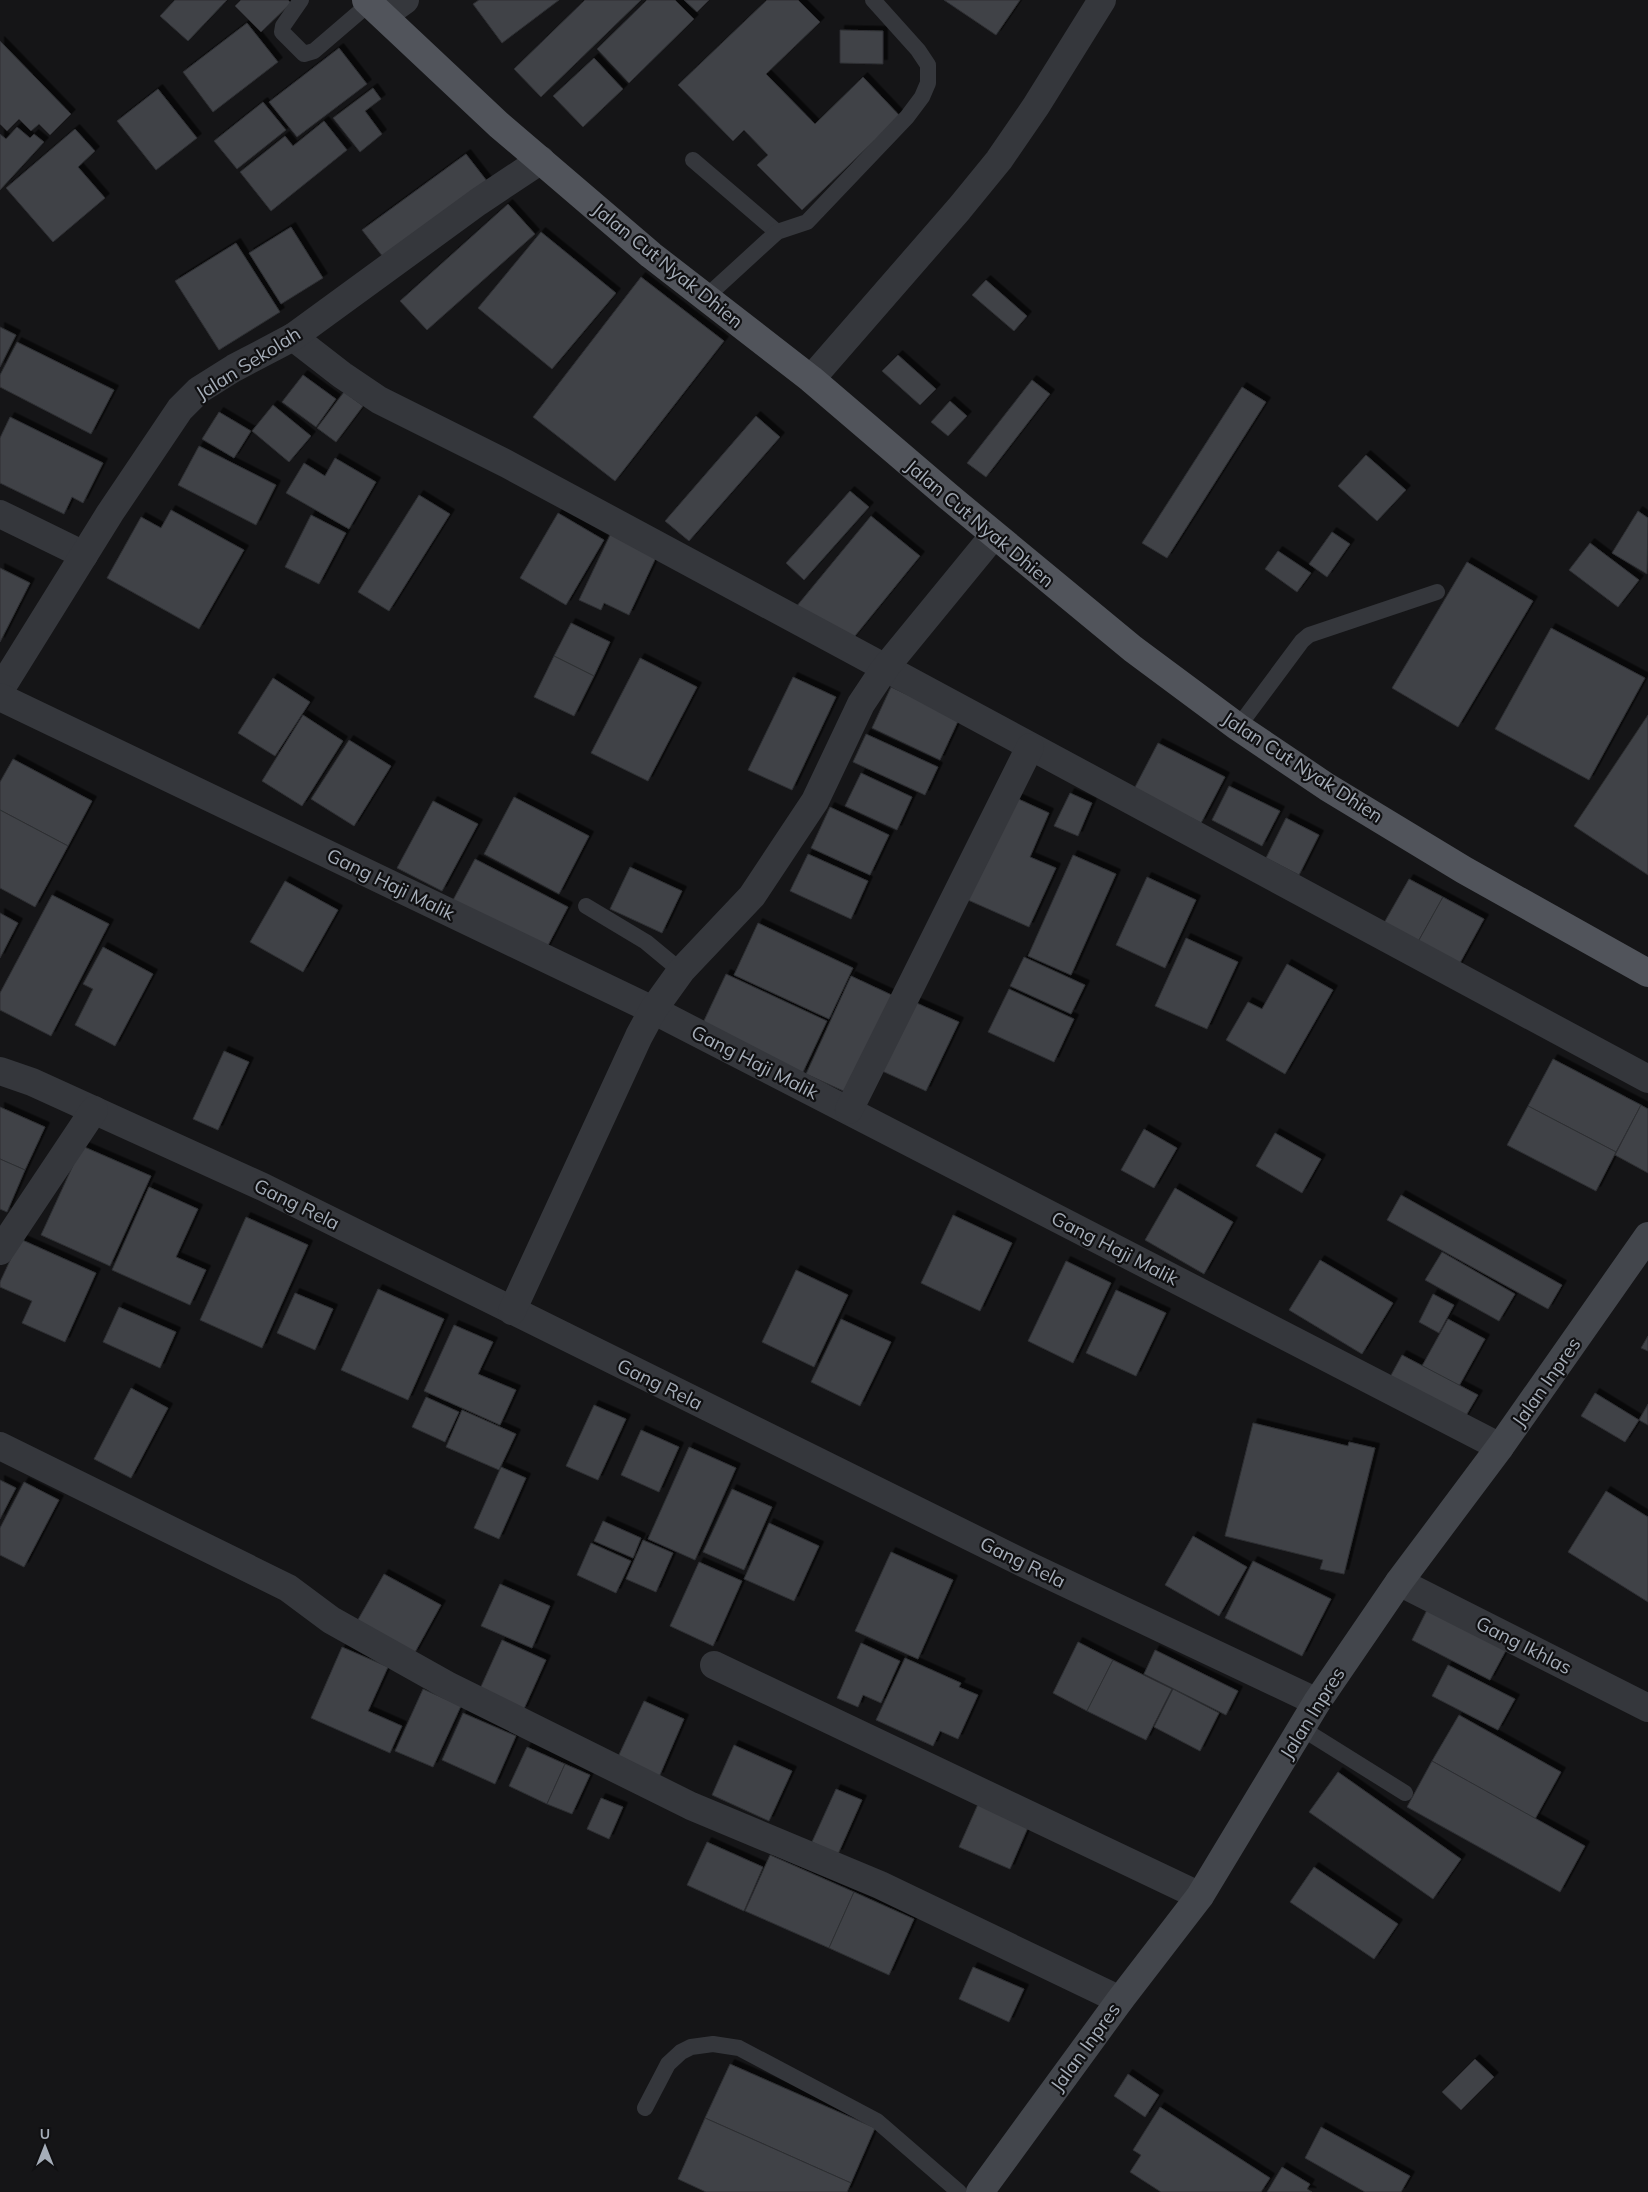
<svg xmlns="http://www.w3.org/2000/svg" width="1648" height="2192" font-family="Mulish,sans-serif">
  <style>
    .building { fill: #404347; stroke: #2e2f33; filter: url(#shadow) }
    .lines { fill: none; stroke-linecap: round; stroke-linejoin: round }
    .lane { stroke: #35373c; stroke-width: 16 }
    .street { stroke: #35373c; stroke-width: 28 }
    .secondary { stroke: #43464c; stroke-width: 28 }
    .primary { stroke: #51545b; stroke-width: 28 }
    .labels { text-anchor: middle; stroke-width: 4.5; stroke-linejoin: round; paint-order: stroke }
    .street-label { font-size: 19px; fill: #a5adb8; stroke: #101012 }
  </style>
  <defs>
    <filter id="shadow"><feDropShadow dx="4.5" dy="-4.5" stdDeviation="0" flood-color="#0009"/></filter>
  </defs>
  <rect width="100%" height="100%" fill="#151517"/>
  <!-- building -->
  <g class="building">
    <path d="M175,0H227L188,41L160,16Z"/>
    <path d="M241,0H288L291,3L261,32L235,6Z"/>
    <path d="M479,0H559L502,43L473,4Z"/>
    <path d="M585,0H641L541,97L514,69Z"/>
    <path d="M647,0H675L694,19L629,83L597,49Z"/>
    <path d="M684,0H709L697,12Z"/>
    <path d="M767,0H798L820,22L766,74L815,124L863,77L900,116L802,210L757,165L768,155L744,130L733,141L678,85Z"/>
    <path d="M944,0H1020L996,35Z"/>
    <path d="M247,23L278,62L213,112L183,72Z"/>
    <path d="M840,30L883,31V64L840,63Z"/>
    <path d="M0,41L71,114L50,135L39,124L31,131L19,119L7,131L0,124Z"/>
    <path d="M339,48L367,84L297,137L269,102Z"/>
    <path d="M594,58L623,89L583,127L553,96Z"/>
    <path d="M373,88L381,99L365,111L382,134L360,152L333,118Z"/>
    <path d="M158,89L197,138L156,170L117,121Z"/>
    <path d="M263,102L286,130L237,169L214,141Z"/>
    <path d="M324,121L347,150L271,211L240,172L285,136L293,146Z"/>
    <path d="M17,127L30,138L34,134L44,142L0,190V134L6,139Z"/>
    <path d="M75,129L95,151L78,167L105,198L53,242L6,188Z"/>
    <path d="M466,154L490,185L387,262L362,230Z"/>
    <path d="M508,204L535,234L427,330L400,301Z"/>
    <path d="M291,227L323,278L281,304L249,253Z"/>
    <path d="M541,232L616,293L552,369L478,308Z"/>
    <path d="M236,243L280,312L219,350L175,281Z"/>
    <path d="M641,277L724,341L615,481L533,417Z"/>
    <path d="M986,280L1027,316L1014,331L972,295Z"/>
    <path d="M0,327L16,335L0,367Z"/>
    <path d="M17,342L114,390L91,434L0,387V375Z"/>
    <path d="M898,355L936,389L920,405L882,371Z"/>
    <path d="M303,375L336,399L316,427L282,402Z"/>
    <path d="M1032,380L1050,394L986,477L967,463Z"/>
    <path d="M1242,387L1266,402L1167,558L1142,543Z"/>
    <path d="M344,392L363,406L336,442L317,428Z"/>
    <path d="M950,401L967,416L948,436L931,422Z"/>
    <path d="M273,405L311,436L289,462L252,431Z"/>
    <path d="M219,412L251,431L234,458L202,439Z"/>
    <path d="M756,416L780,437L689,541L665,521Z"/>
    <path d="M10,417L103,463L83,503L72,497L64,514L0,483V438Z"/>
    <path d="M199,446L276,485L256,525L178,485Z"/>
    <path d="M1366,455L1406,490L1377,521L1338,486Z"/>
    <path d="M335,458L376,482L349,529L286,493L304,463L325,476Z"/>
    <path d="M850,491L869,507L804,580L786,563Z"/>
    <path d="M419,495L450,514L389,611L358,592Z"/>
    <path d="M171,510L244,550L199,629L107,578L141,517L161,528Z"/>
    <path d="M1638,511L1648,518L1647,574L1612,553Z"/>
    <path d="M558,513L604,540L566,605L520,578Z"/>
    <path d="M311,515L346,533L319,584L285,567Z"/>
    <path d="M871,516L920,556L846,647L796,607Z"/>
    <path d="M613,529L659,551L629,615L604,603L601,610L579,600Z"/>
    <path d="M1332,532L1350,544L1327,577L1309,564Z"/>
    <path d="M1590,543L1639,580L1618,607L1569,570Z"/>
    <path d="M1278,551L1311,573L1297,592L1265,569Z"/>
    <path d="M1467,562L1533,601L1458,727L1392,688Z"/>
    <path d="M0,568L30,583L0,642Z"/>
    <path d="M571,623L610,642L594,676L554,656Z"/>
    <path d="M1551,628L1645,678L1589,780L1495,729Z"/>
    <path d="M554,656L594,676L574,716L534,697Z"/>
    <path d="M640,658L697,687L648,781L591,753Z"/>
    <path d="M793,677L836,697L792,790L748,770Z"/>
    <path d="M273,678L310,702L275,756L238,733Z"/>
    <path d="M891,687L959,719L940,760L872,728Z"/>
    <path d="M303,715L343,741L302,806L262,781Z"/>
    <path d="M1648,715V875L1574,826Z"/>
    <path d="M866,734L938,767L925,795L853,762Z"/>
    <path d="M349,740L391,766L354,826L311,799Z"/>
    <path d="M1158,743L1225,777L1201,823L1134,789Z"/>
    <path d="M13,759L92,801L68,846L0,810V782Z"/>
    <path d="M861,773L912,797L897,830L845,806Z"/>
    <path d="M1229,786L1280,811L1262,846L1212,820Z"/>
    <path d="M1070,793L1092,803L1078,836L1054,826Z"/>
    <path d="M514,797L589,836L559,894L484,854Z"/>
    <path d="M1014,797L1049,813L1030,857L1056,868L1029,927L968,900Z"/>
    <path d="M433,801L478,824L442,891L397,868Z"/>
    <path d="M830,807L889,835L870,875L811,848Z"/>
    <path d="M0,810L68,846L35,907L0,888Z"/>
    <path d="M1286,818L1319,835L1299,875L1266,858Z"/>
    <path d="M808,854L868,881L851,919L790,891Z"/>
    <path d="M1073,855L1116,874L1071,975L1028,956Z"/>
    <path d="M475,859L568,907L545,951L452,902Z"/>
    <path d="M630,867L682,891L662,933L610,909Z"/>
    <path d="M1147,877L1196,900L1165,968L1116,945Z"/>
    <path d="M1409,879L1443,897L1414,949L1380,930Z"/>
    <path d="M285,881L338,910L303,972L250,942Z"/>
    <path d="M52,895L109,924L51,1036L0,1010V993Z"/>
    <path d="M1443,897L1484,919L1455,972L1414,949Z"/>
    <path d="M0,913L18,923L0,958Z"/>
    <path d="M758,923L853,968L829,1019L734,975Z"/>
    <path d="M1186,938L1238,962L1207,1029L1155,1006Z"/>
    <path d="M103,947L153,974L115,1046L75,1025L93,989L83,984Z"/>
    <path d="M1024,957L1085,985L1071,1014L1010,986Z"/>
    <path d="M1287,964L1333,990L1285,1074L1226,1040L1248,1002L1262,1009Z"/>
    <path d="M726,974L827,1021L802,1074L701,1027Z"/>
    <path d="M851,976L896,997L850,1094L806,1074Z"/>
    <path d="M1009,989L1074,1019L1054,1062L988,1032Z"/>
    <path d="M912,1001L959,1022L926,1091L880,1070Z"/>
    <path d="M224,1051L249,1062L218,1130L193,1119Z"/>
    <path d="M1553,1059L1641,1105L1616,1152L1528,1106Z"/>
    <path d="M1641,1105L1648,1109V1173L1615,1155Z"/>
    <path d="M1528,1106L1616,1152L1596,1191L1507,1145Z"/>
    <path d="M0,1107L45,1127L25,1170L0,1159Z"/>
    <path d="M1144,1129L1177,1148L1154,1188L1121,1170Z"/>
    <path d="M1275,1133L1321,1159L1302,1193L1256,1166Z"/>
    <path d="M82,1146L151,1176L110,1266L41,1235Z"/>
    <path d="M0,1159L25,1170L7,1212L0,1209Z"/>
    <path d="M149,1187L198,1209L176,1257L206,1270L190,1305L112,1270Z"/>
    <path d="M1175,1188L1233,1222L1204,1274L1145,1240Z"/>
    <path d="M1401,1195L1562,1285L1548,1309L1387,1220Z"/>
    <path d="M953,1215L1012,1243L980,1311L921,1283Z"/>
    <path d="M246,1217L308,1245L262,1348L200,1320Z"/>
    <path d="M20,1239L96,1273L65,1342L22,1323L32,1301L0,1287V1282Z"/>
    <path d="M1442,1252L1515,1294L1499,1321L1425,1280Z"/>
    <path d="M1320,1260L1393,1303L1362,1354L1289,1310Z"/>
    <path d="M1066,1261L1111,1283L1073,1363L1028,1341Z"/>
    <path d="M796,1270L848,1295L814,1367L762,1342Z"/>
    <path d="M378,1289L444,1319L408,1400L341,1370Z"/>
    <path d="M1116,1290L1166,1313L1136,1376L1086,1353Z"/>
    <path d="M295,1293L333,1309L315,1350L277,1333Z"/>
    <path d="M1433,1294L1454,1305L1439,1333L1419,1322Z"/>
    <path d="M119,1307L176,1332L160,1368L103,1342Z"/>
    <path d="M841,1319L891,1342L860,1406L811,1382Z"/>
    <path d="M1448,1319L1485,1339L1459,1386L1422,1366Z"/>
    <path d="M454,1325L493,1342L478,1374L516,1390L500,1425L424,1391Z"/>
    <path d="M1648,1336V1351L1641,1348Z"/>
    <path d="M1402,1355L1478,1395L1464,1419L1389,1379Z"/>
    <path d="M131,1388L168,1408L131,1478L94,1459Z"/>
    <path d="M1595,1393L1639,1420L1625,1442L1581,1416Z"/>
    <path d="M426,1397L459,1412L445,1442L412,1427Z"/>
    <path d="M1648,1404V1425L1639,1420Z"/>
    <path d="M594,1405L626,1419L598,1480L566,1466Z"/>
    <path d="M462,1410L516,1434L499,1470L446,1447Z"/>
    <path d="M1253,1423L1348,1446L1349,1442L1375,1448L1344,1574L1320,1569L1323,1560L1225,1536Z"/>
    <path d="M641,1430L679,1447L659,1492L621,1475Z"/>
    <path d="M689,1447L736,1468L695,1560L648,1539Z"/>
    <path d="M501,1467L526,1478L499,1539L474,1528Z"/>
    <path d="M0,1480L16,1488L0,1519Z"/>
    <path d="M24,1482L59,1500L24,1567L0,1555V1528Z"/>
    <path d="M732,1489L772,1507L744,1570L703,1552Z"/>
    <path d="M1606,1491L1648,1517V1602L1568,1552Z"/>
    <path d="M603,1521L641,1538L633,1558L594,1541Z"/>
    <path d="M769,1523L819,1546L794,1601L744,1579Z"/>
    <path d="M1193,1536L1247,1567L1219,1616L1165,1585Z"/>
    <path d="M643,1540L673,1553L656,1592L626,1579Z"/>
    <path d="M591,1543L631,1561L616,1593L577,1575Z"/>
    <path d="M891,1552L953,1580L918,1659L855,1631Z"/>
    <path d="M1253,1561L1331,1599L1302,1656L1225,1618Z"/>
    <path d="M699,1562L742,1581L713,1646L670,1626Z"/>
    <path d="M384,1574L441,1605L414,1654L356,1623Z"/>
    <path d="M500,1584L550,1606L532,1648L481,1626Z"/>
    <path d="M1432,1600L1511,1641L1490,1680L1412,1640Z"/>
    <path d="M502,1640L546,1660L523,1711L479,1691Z"/>
    <path d="M1078,1642L1113,1660L1087,1711L1053,1693Z"/>
    <path d="M861,1643L900,1661L881,1703L863,1695L858,1707L837,1698Z"/>
    <path d="M342,1647L388,1667L368,1711L402,1726L390,1753L311,1718Z"/>
    <path d="M1155,1650L1238,1691L1226,1715L1144,1674Z"/>
    <path d="M905,1658L961,1683L959,1687L978,1695L958,1739L940,1731L933,1746L876,1720Z"/>
    <path d="M1113,1660L1172,1689L1146,1740L1087,1711Z"/>
    <path d="M1448,1665L1515,1699L1498,1730L1432,1696Z"/>
    <path d="M423,1689L461,1706L433,1767L395,1751Z"/>
    <path d="M1173,1689L1219,1713L1200,1751L1154,1727Z"/>
    <path d="M644,1701L684,1719L659,1777L617,1759Z"/>
    <path d="M463,1713L516,1736L495,1784L442,1760Z"/>
    <path d="M1459,1715L1561,1772L1535,1819L1432,1761Z"/>
    <path d="M734,1745L792,1771L769,1821L712,1795Z"/>
    <path d="M527,1747L565,1764L547,1804L509,1786Z"/>
    <path d="M1432,1761L1585,1846L1560,1892L1407,1807Z"/>
    <path d="M565,1764L590,1775L572,1814L547,1804Z"/>
    <path d="M1338,1772L1461,1859L1433,1899L1309,1812Z"/>
    <path d="M836,1789L862,1800L838,1854L812,1842Z"/>
    <path d="M601,1798L623,1807L609,1839L587,1829Z"/>
    <path d="M979,1802L1029,1825L1010,1869L959,1847Z"/>
    <path d="M707,1842L763,1867L744,1911L687,1885Z"/>
    <path d="M770,1855L854,1892L829,1948L745,1911Z"/>
    <path d="M1314,1867L1398,1924L1374,1959L1290,1902Z"/>
    <path d="M854,1892L914,1919L889,1975L829,1948Z"/>
    <path d="M973,1967L1024,1989L1009,2022L959,1999Z"/>
    <path d="M1475,2059L1494,2077L1461,2110L1442,2092Z"/>
    <path d="M730,2064L875,2128L851,2183L705,2118Z"/>
    <path d="M1128,2074L1159,2095L1145,2117L1114,2096Z"/>
    <path d="M1160,2107L1270,2178L1261,2192H1161L1130,2172L1141,2155L1133,2150Z"/>
    <path d="M705,2118L851,2183L847,2192H706L678,2179Z"/>
    <path d="M1321,2127L1410,2176L1401,2192H1365L1305,2158Z"/>
    <path d="M1282,2167L1310,2184L1307,2189L1312,2192H1267Z"/>
  </g>
  <g class="lines">
    <!-- lane -->
    <g class="lane">
      <path d="M301,0L283,26L282,32L304,54L314,51L370,3"/>
      <path d="M693,160L777,232"/>
      <path d="M706,297L777,232L807,222L907,117L922,97L928,83V65L918,50L873,0"/>
      <path d="M1238,727L1302,641L1309,635L1437,592"/>
      <path d="M586,906L646,942L681,971"/>
      <path d="M1301,1728L1405,1793"/>
      <path d="M645,2108L668,2064L681,2052L691,2047L713,2044L739,2048L877,2121L959,2192"/>
    </g>
    <!-- street -->
    <g class="street">
      <path d="M384,15L405,0"/>
      <path d="M293,337L342,375L379,400L507,464L1648,1079"/>
      <path d="M811,379L959,209L999,160L1036,106L1102,0"/>
      <path d="M0,514L84,555"/>
      <path d="M0,690L110,513L180,409L199,390L234,368L293,337L478,202L541,160"/>
      <path d="M0,697L653,1010L1500,1447"/>
      <path d="M0,1071L32,1082L263,1187L1023,1563L1317,1702"/>
      <path d="M849,1110L1030,747"/>
      <path d="M0,1251L94,1110"/>
      <path d="M512,1311L639,1036L653,1010L681,971L752,896L815,801L861,704L885,668L994,535"/>
      <path d="M0,1446L288,1588L331,1620L447,1685L691,1806L880,1885L1120,2000"/>
      <path d="M1399,1582L1648,1708"/>
      <path d="M714,1665L1200,1896"/>
    </g>
    <!-- secondary -->
    <path class="secondary" d="M980,2192L1120,2000L1200,1896L1317,1702L1399,1582L1500,1447L1648,1236"/>
    <!-- primary -->
    <path class="primary" d="M366,0L499,125L651,255L811,379L949,497L1133,649L1238,727L1327,787L1464,870L1648,973"/>
  </g>
  <g class="labels">
    <!-- street labels -->
    <g class="street-label">
      <text transform="translate(668 265) rotate(39)" y="7">Jalan Cut Nyak Dhien</text>
      <text transform="translate(248 363) rotate(-32)" y="7">Jalan Sekolah</text>
      <text transform="translate(980 523) rotate(40)" y="7">Jalan Cut Nyak Dhien</text>
      <text transform="translate(1303 767) rotate(33)" y="7">Jalan Cut Nyak Dhien</text>
      <text transform="translate(391 884) rotate(26)" y="7">Gang Haji Malik</text>
      <text transform="translate(755 1062) rotate(27)" y="7">Gang Haji Malik</text>
      <text transform="translate(297 1204) rotate(26)" y="7">Gang Rela</text>
      <text transform="translate(1115 1248) rotate(27)" y="7">Gang Haji Malik</text>
      <text transform="translate(1546 1382) rotate(-55)" y="7">Jalan Inpres</text>
      <text transform="translate(660 1384) rotate(26)" y="7">Gang Rela</text>
      <text transform="translate(1023 1562) rotate(26)" y="7">Gang Rela</text>
      <text transform="translate(1524 1645) rotate(27)" y="7">Gang Ikhlas</text>
      <text transform="translate(1312 1713) rotate(-58)" y="7">Jalan Inpres</text>
      <text transform="translate(1085 2047) rotate(-54)" y="7">Jalan Inpres</text>
    </g>
  </g>
  <!-- north arrow -->
  <g transform="translate(45 2147)" stroke="#101012" stroke-width="4" paint-order="stroke">
  <path d="M0-4L9 19L0 12L-9 19Z" fill="#a5adb8"/>
  <text y="-8" font-size="14" font-weight="bold" text-anchor="middle" fill="#a5adb8">U</text>
  </g>
</svg>
